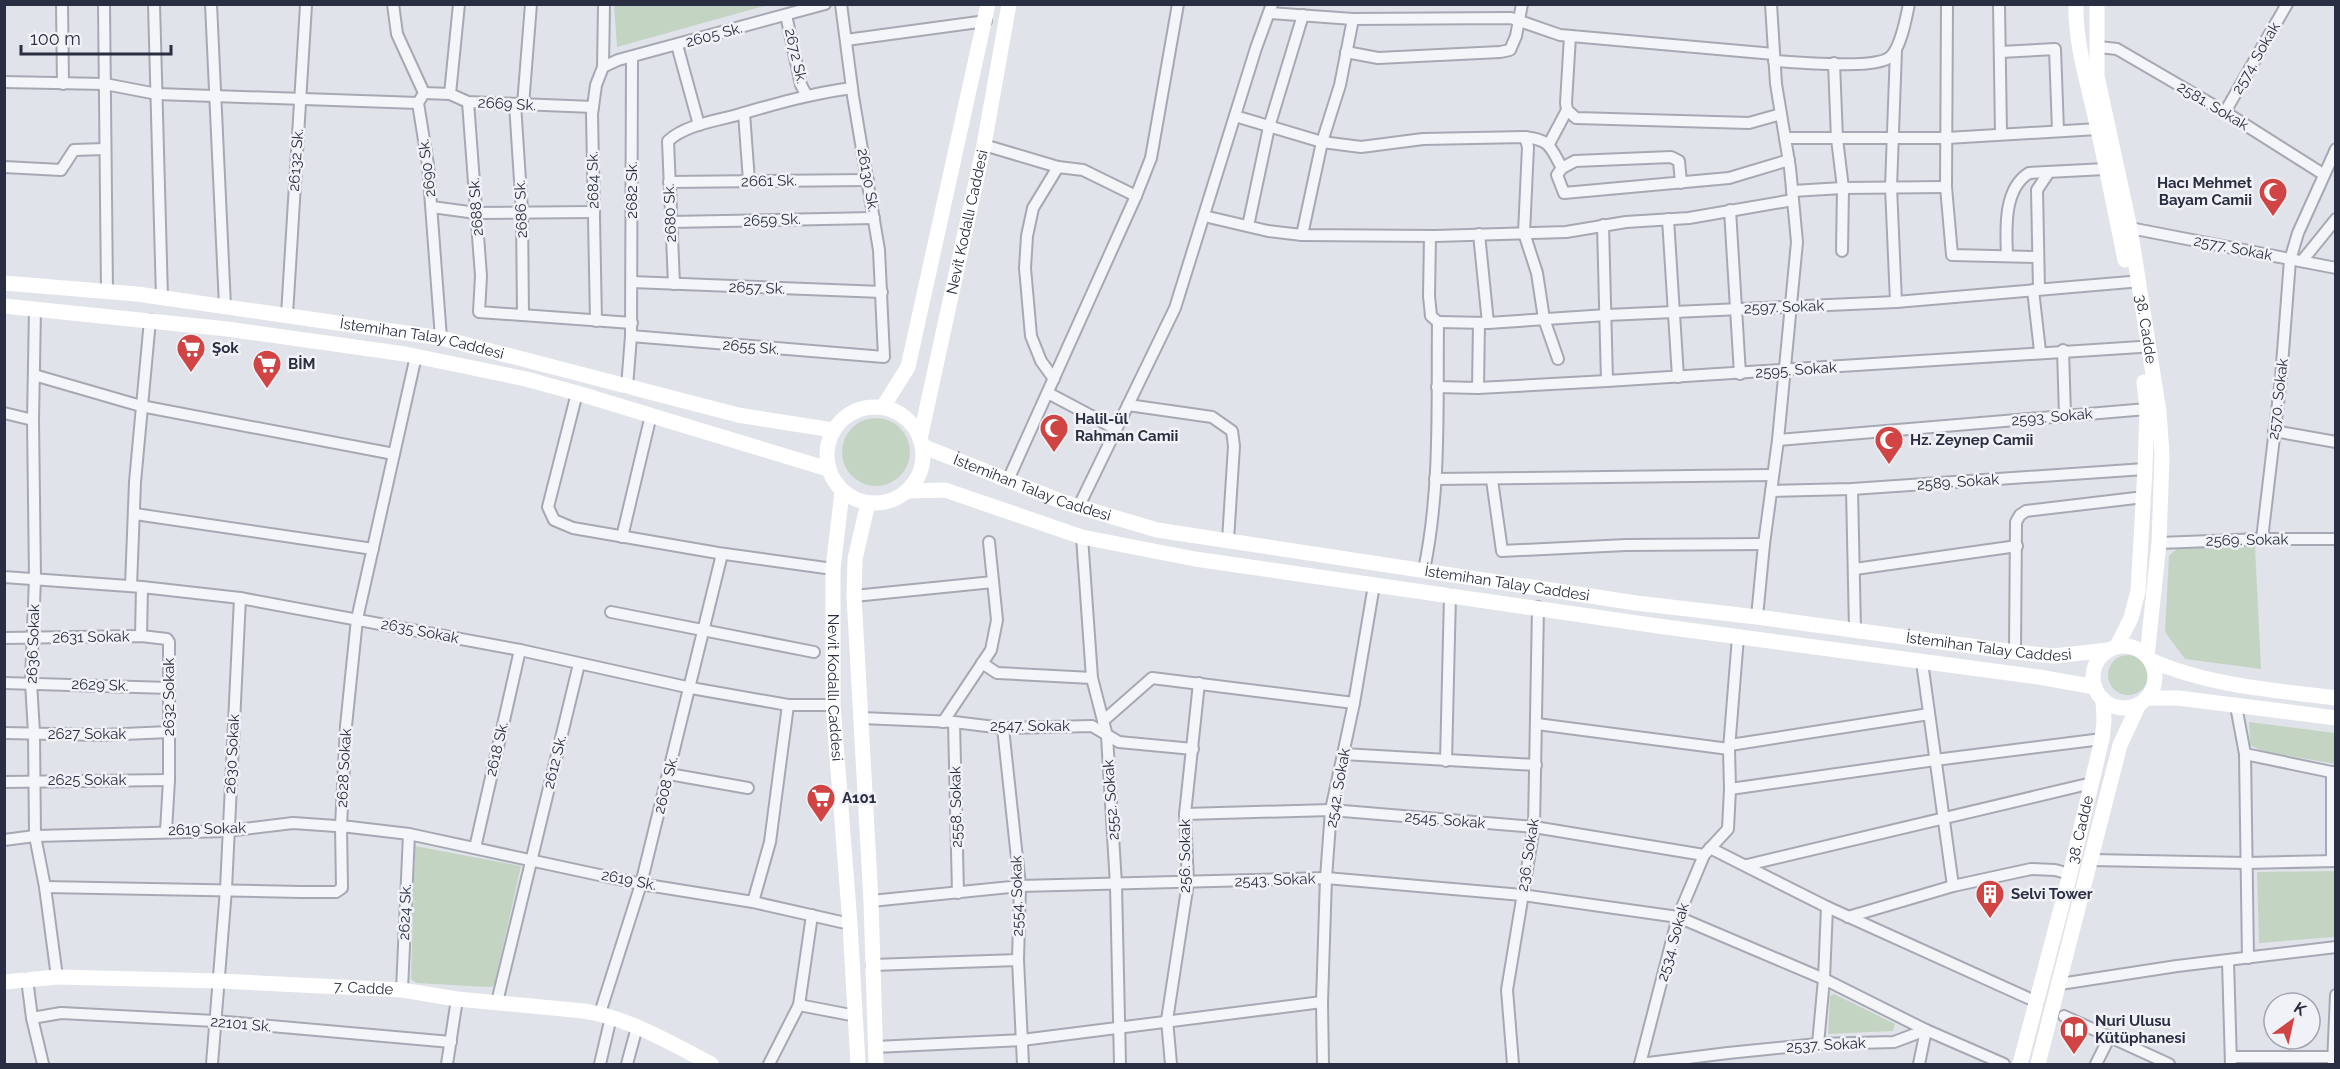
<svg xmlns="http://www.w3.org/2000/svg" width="2340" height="1069" font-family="Raleway,sans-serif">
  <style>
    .green { fill: #c4d4c2 }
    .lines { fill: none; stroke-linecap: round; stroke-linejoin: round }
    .street-casing { stroke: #a6a9b4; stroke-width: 14 }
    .street { stroke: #f4f5f8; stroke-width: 10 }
    .secondary { stroke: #fff; stroke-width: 15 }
    .labels { text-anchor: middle; stroke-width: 5; stroke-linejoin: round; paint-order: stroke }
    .street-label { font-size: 15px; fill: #292e42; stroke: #f1f2f7 }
    .poi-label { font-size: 15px; font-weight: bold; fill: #292e42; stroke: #f1f2f7; text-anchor: start }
  </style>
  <rect width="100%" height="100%" fill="#e1e3ea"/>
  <!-- green -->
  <g class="green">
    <path d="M614,4H768V5L617,47Z"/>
    <circle cx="876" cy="452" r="34"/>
    <path d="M2255,546L2261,669L2185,659L2165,632L2169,556L2179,547Z"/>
    <circle cx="2128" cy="675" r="20"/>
    <path d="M2249,722L2335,733V764L2262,751L2250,745Z"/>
    <path d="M415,846L521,866L494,986L489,987L416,983L411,979Z"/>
    <path d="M2335,871V937L2259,943L2257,872Z"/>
    <path d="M1834,994L1895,1024L1893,1031L1828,1034L1830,996Z"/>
  </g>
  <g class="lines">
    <!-- street casing -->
    <g class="street-casing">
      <g id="street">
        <path d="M62,4L63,84"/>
        <path d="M104,4L107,292"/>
        <path d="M154,4L162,298"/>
        <path d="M211,4L225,306"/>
        <path d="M393,4L397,34L424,93L418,103L428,165L441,338"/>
        <path d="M1947,4L1946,187L1952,255L2038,257"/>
        <path d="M1999,4L2001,134"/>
        <path d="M1269,13L1353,19L1511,18L1560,35L1774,54"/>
        <path d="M786,15L801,85L807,96"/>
        <path d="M1570,36L1566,103L1567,110L1576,118L1749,123L1781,114"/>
        <path d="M846,40L986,21"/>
        <path d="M677,45L699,125"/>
        <path d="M2099,47L2117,49L2225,112L2323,174"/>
        <path d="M1896,50L1891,187L1896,302"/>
        <path d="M1346,52L1378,58L1500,52L1510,50L1516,36L1522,4"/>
        <path d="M2000,52L2055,49L2058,131"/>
        <path d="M632,57L631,336L884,357L879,250L853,96L841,4"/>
        <path d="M1774,61C1797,62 1875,70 1890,57C1901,48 1906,18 1909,4"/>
        <path d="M1834,63L1837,139L1843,188L1842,251"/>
        <path d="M603,67L618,60L825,4"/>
        <path d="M4,82L105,84L157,94L418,103"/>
        <path d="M424,93L450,94L468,102L593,107"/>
        <path d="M450,94L459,4"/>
        <path d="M468,102L481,276L479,312L632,323"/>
        <path d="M515,104L522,211L523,315"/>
        <path d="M523,105L531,4"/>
        <path d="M2225,112L2287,4"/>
        <path d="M744,113L749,181"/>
        <path d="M1235,116L1322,142L1361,147L1423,139L1525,137L1528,147L1524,233L1537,273L1544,319L1558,359"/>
        <path d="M1525,137C1551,140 1550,147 1562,168"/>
        <path d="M1785,138H1947L2098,129"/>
        <path d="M1549,144L1567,110"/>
        <path d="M984,145L1058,167L1083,170L1136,196"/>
        <path d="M4,167L61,170L74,150L105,149"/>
        <path d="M669,182L868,180"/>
        <path d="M1681,183L1679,161L1671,157L1575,161L1562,168L1557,175L1564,193L1729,178L1789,160"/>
        <path d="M1792,191L1843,188L1946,187"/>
        <path d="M432,207L476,213L594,212"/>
        <path d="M1730,210L1740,374"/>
        <path d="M1204,216L1268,231L1302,235L1435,236L1566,232L1626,222L1689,218L1793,200"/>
        <path d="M1668,219L1678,377"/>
        <path d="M670,222L874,218"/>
        <path d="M1603,225L1607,381L2140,347"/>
        <path d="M1248,226L1269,127L1303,15"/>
        <path d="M2130,228L2336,268"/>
        <path d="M1479,234L1488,323"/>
        <path d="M1302,235L1322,142L1340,85L1353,19"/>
        <path d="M1430,236L1429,296L1431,316L1438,322"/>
        <path d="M2007,256C2006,230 2003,189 2029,173L2106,169"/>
        <path d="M2302,261L2336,219"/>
        <path d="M632,282L882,292"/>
        <path d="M674,284L668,141C685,125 715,121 737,115C775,104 813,93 852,88"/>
        <path d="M2039,289L2037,190L2049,172"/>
        <path d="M2033,290L2040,351"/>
        <path d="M35,309L33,420L35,578L31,682L34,733L35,836L45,887L57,977"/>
        <path d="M287,315L306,5"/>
        <path d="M596,321L592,114L596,85L603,67L604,4"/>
        <path d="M1438,322L1488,323L1607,315L1896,302L2130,282"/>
        <path d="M2063,350L2065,415"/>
        <path d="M34,375L141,406L394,454"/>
        <path d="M1054,379L1041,361L1031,336L1025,268L1027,236L1033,208L1058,167"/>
        <path d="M627,387L631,336"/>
        <path d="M1437,387L1478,388L1607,381"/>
        <path d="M1478,388L1479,323"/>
        <path d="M577,393L548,507L554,520L573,528L718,553L833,569"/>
        <path d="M1048,393L1116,429"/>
        <path d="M1128,405L1212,417L1232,431L1234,446L1228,540"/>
        <path d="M4,413L33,420"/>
        <path d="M2274,431L2336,442"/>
        <path d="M1778,440L2147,409"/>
        <path d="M1435,479L1773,475"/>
        <path d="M1008,480L1136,196L1151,158L1178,4"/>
        <path d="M1492,480L1502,551L1626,545L1764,544"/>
        <path d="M1852,489L1855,630"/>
        <path d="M1771,491L1852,489L2145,469"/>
        <path d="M1079,506L1175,308L1256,48L1272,4"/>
        <path d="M135,514L373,549"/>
        <path d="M622,537L651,415"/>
        <path d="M1082,537L1092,678L1107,736L1116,885L1120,1064"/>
        <path d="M2262,539L2281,378L2290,260L2298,233L2336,149"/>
        <path d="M2159,543L2262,539H2336"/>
        <path d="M1855,569L2017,546"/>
        <path d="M1424,570C1441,489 1437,404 1438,322"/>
        <path d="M4,577L142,587L240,598L520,650L691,688L788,705H833"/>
        <path d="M131,586L135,482L150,320"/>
        <path d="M854,596L993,582"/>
        <path d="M611,612L814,652"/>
        <path d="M1757,617L1764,544L1778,440L1797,242L1790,168L1776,84L1771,4"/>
        <path d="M141,636L142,587"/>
        <path d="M4,638L141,636L167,639L169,642V780L166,831"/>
        <path d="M2015,652L2016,522L2020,515L2026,511L2144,497"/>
        <path d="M1922,662L1953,886"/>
        <path d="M982,663L997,673L1092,678"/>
        <path d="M4,683L169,688"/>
        <path d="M2236,706L2245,754L2248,958"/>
        <path d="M862,718L954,722L1003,728L1092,726L1119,742L1193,749"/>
        <path d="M1103,721L1152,678L1354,703"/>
        <path d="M943,722L991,650L997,620L989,542"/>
        <path d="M954,722L958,893"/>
        <path d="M1537,724L1729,749"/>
        <path d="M1003,728L1020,886L1018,960L1023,1064"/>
        <path d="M4,733L102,735L169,732"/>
        <path d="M1730,745L1929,714"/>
        <path d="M1343,754L1536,765"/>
        <path d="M2245,754L2336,773"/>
        <path d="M1446,761L1450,595"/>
        <path d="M669,774L748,788"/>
        <path d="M4,782L169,780"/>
        <path d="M1730,789L1935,760L2102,739"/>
        <path d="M1185,814L1331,810L1534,827L1704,855"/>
        <path d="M4,840L35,836L228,831L293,823L350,827L409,834L641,884L753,902L850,924"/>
        <path d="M475,848L520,650"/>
        <path d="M1710,848L1827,907L2037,1002"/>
        <path d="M2091,860L2247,863L2336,861"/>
        <path d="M2332,861V772"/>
        <path d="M1747,865L2092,783"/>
        <path d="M45,887L301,892H336L342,888L341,826L346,726L357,619L416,356"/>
        <path d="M871,901L1020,886L1326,878L1522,895L1678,917L1824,979L1926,1030L1919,1064"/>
        <path d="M753,902L770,842L788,705"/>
        <path d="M1848,917L1953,886L2031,869L2055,870L2070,874"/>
        <path d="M2228,961L2231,1064"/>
        <path d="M872,965L1018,960"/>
        <path d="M27,979L32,1018L43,1064"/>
        <path d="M2060,984L2177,966L2336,947"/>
        <path d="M402,990L409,834"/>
        <path d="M497,1002L579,664"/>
        <path d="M799,1005L856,1016"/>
        <path d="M600,1013L641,884L722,554"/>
        <path d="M2064,1016L2169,1064"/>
        <path d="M32,1018L61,1013L215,1021L451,1042"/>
        <path d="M1818,1044L1824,979L1827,907"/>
        <path d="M875,1047L1022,1040L1322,1002"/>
        <path d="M2231,1057H2336"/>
        <path d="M212,1064L226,889L240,598"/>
        <path d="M447,1064L457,999"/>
        <path d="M600,1064L611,1017"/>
        <path d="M627,1064L637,1027"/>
        <path d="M769,1064L799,1005L812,915"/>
        <path d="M1171,1064L1167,1020L1188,883L1185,814L1199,683"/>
        <path d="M1323,1064L1322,1002L1326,878L1331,810L1354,703L1374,585"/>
        <path d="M1513,1064L1507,990L1534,827L1538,607"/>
        <path d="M1640,1064L1678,917L1704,855L1728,829L1730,789L1729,749L1738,637"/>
        <path d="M1640,1064L1728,1053L1818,1044L1894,1042L1926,1030L2004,1064"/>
        <path d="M2096,1064L2109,1038"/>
        <path d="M2333,1064L2336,995"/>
      </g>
    </g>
    <!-- street -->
    <use href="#street" class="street"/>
    <!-- secondary -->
    <g class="secondary">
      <path d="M2076,4C2075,47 2090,89 2098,130C2108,174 2116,217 2125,260"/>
      <path id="s1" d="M2097,4V76L2130,228L2159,412L2162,455L2159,543L2147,656"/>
      <path id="s2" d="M4,283L137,294L441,338L738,415L833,430"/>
      <path d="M4,306L227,329L405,354L526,379L577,393L828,469"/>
      <circle cx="875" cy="455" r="48"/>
      <path d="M883,407L908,367L988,4"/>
      <path id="s3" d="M920,439L984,145L1009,4"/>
      <path id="s4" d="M922,446L1063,502L1157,530L1636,603L1757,617L2015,652L2054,656L2108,650"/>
      <path d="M908,491L945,490L1082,537L1195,559L1658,626L2039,677L2095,687"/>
      <path id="s5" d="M842,492L833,569V705L850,924L858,1064"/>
      <path d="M868,503L855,559L854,596L871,901L876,1064"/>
      <path d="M2117,646L2131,618L2138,591L2145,469L2147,409L2144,382"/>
      <circle cx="2124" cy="677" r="31"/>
      <path d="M2150,660C2209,686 2273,690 2336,698"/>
      <path d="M2147,698H2178L2336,718"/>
      <path id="s6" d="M4,982L57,977L220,981L402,990L457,999L584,1011C629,1018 671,1043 711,1064"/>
      <path id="s7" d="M2020,1064L2070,874L2102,739L2104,721L2103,699"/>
      <path d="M2038,1064L2120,745L2139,704"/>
    </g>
  </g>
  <!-- icons -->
  <defs>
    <g id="mosque-pin" transform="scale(1.5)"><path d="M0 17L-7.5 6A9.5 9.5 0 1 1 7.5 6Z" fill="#d14444" stroke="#f1f2f7"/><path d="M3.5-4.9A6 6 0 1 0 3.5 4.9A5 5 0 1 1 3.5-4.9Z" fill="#fff"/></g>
    <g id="supermarket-pin" transform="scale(1.5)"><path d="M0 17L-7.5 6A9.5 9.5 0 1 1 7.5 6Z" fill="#d14444" stroke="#f1f2f7"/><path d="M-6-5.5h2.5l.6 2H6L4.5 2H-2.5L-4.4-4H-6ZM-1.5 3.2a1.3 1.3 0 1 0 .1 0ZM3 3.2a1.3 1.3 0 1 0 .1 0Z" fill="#fff"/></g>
    <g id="building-pin" transform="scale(1.5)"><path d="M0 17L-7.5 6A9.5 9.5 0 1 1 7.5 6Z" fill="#d14444" stroke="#f1f2f7"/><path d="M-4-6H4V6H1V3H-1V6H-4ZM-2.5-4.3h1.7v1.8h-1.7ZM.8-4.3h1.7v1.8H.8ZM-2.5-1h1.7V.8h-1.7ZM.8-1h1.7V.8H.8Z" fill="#fff"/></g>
    <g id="library-pin" transform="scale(1.5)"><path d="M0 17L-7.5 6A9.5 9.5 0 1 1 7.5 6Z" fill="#d14444" stroke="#f1f2f7"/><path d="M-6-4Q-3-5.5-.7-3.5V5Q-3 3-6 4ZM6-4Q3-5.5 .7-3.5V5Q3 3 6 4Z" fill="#fff"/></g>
  </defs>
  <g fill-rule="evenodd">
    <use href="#mosque-pin" x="2273" y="192"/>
    <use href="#supermarket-pin" x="191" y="348"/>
    <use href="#supermarket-pin" x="267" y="364"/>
    <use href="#mosque-pin" x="1054" y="428"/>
    <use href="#mosque-pin" x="1889" y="440"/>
    <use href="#supermarket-pin" x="821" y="798"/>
    <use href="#building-pin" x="1990" y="894"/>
    <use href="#library-pin" x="2074" y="1030"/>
  </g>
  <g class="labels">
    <!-- street labels -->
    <g class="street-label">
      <text transform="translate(714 35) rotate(-15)" y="5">2605 Sk.</text>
      <text transform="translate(796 56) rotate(77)" y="5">2672 Sk.</text>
      <text transform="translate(2256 58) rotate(-60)" y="5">2574. Sokak</text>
      <text transform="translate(507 104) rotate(3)" y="5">2669 Sk.</text>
      <text transform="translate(2213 106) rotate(31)" y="5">2581. Sokak</text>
      <text transform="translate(296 160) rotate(-86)" y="5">26132 Sk.</text>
      <text transform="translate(427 168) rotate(-97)" y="5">2690 Sk.</text>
      <text transform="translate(593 180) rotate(-91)" y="5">2684 Sk.</text>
      <text transform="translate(868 180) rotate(80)" y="5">26130 Sk.</text>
      <text transform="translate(769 181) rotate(-1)" y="5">2661 Sk.</text>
      <text transform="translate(632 190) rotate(-90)" y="5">2682 Sk.</text>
      <text transform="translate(476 207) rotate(-94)" y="5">2688 Sk.</text>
      <text transform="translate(521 209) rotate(-92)" y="5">2686 Sk.</text>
      <text transform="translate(670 213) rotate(-92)" y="5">2680 Sk.</text>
      <text transform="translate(772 220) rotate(-2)" y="5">2659 Sk.</text>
      <text dy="5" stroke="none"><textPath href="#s3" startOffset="222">Nevit Kodallı Caddesi</textPath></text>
      <text transform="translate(2233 248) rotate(11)" y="5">2577. Sokak</text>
      <text transform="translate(757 288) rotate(2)" y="5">2657 Sk.</text>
      <text transform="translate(1784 307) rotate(-2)" y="5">2597. Sokak</text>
      <text dy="5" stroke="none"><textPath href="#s1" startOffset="330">38. Cadde</textPath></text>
      <text dy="5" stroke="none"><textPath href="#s2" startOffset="422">İstemihan Talay Caddesi</textPath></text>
      <text transform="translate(751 347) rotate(5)" y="5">2655 Sk.</text>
      <text transform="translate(1796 370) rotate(-4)" y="5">2595. Sokak</text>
      <text transform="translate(2278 399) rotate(-83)" y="5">2570. Sokak</text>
      <text transform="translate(2052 417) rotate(-5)" y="5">2593. Sokak</text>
      <text transform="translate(1958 482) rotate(-4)" y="5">2589. Sokak</text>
      <text dy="5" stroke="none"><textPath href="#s4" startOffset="118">İstemihan Talay Caddesi</textPath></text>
      <text transform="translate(2247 540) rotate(-1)" y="5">2569. Sokak</text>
      <text dy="5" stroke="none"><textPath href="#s4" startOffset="604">İstemihan Talay Caddesi</textPath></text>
      <text transform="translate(420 631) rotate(11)" y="5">2635 Sokak</text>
      <text transform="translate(91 637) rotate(-1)" y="5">2631 Sokak</text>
      <text transform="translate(33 644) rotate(-88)" y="5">2636 Sokak</text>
      <text dy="5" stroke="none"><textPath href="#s4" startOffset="1090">İstemihan Talay Caddesi</textPath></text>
      <text transform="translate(100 685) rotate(2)" y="5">2629 Sk.</text>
      <text dy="5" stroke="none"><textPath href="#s5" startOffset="196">Nevit Kodallı Caddesi</textPath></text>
      <text transform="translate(169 697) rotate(-90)" y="5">2632 Sokak</text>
      <text x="1030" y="731">2547. Sokak</text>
      <text x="87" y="739">2627 Sokak</text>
      <text transform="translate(497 749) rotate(-77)" y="5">2618 Sk.</text>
      <text transform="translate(232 754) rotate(-87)" y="5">2630 Sokak</text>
      <text transform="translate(555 762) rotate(-76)" y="5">2612 Sk.</text>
      <text transform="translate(344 768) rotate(-87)" y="5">2628 Sokak</text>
      <text x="87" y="785">2625 Sokak</text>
      <text transform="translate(666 785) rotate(-76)" y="5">2608 Sk.</text>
      <text transform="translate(1338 788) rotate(-80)" y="5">2542. Sokak</text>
      <text transform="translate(1111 800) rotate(-94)" y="5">2552. Sokak</text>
      <text transform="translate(956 807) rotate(-91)" y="5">2558. Sokak</text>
      <text transform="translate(1445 820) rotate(5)" y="5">2545. Sokak</text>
      <text transform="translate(207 829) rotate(-2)" y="5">2619 Sokak</text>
      <text dy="5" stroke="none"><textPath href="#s7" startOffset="242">38. Cadde</textPath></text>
      <text transform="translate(1528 855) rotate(-81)" y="5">236. Sokak</text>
      <text transform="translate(1185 856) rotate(-90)" y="5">256. Sokak</text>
      <text transform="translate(629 880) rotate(11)" y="5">2619 Sk.</text>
      <text transform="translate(1275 880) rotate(-2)" y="5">2543. Sokak</text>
      <text transform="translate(1017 896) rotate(-91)" y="5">2554. Sokak</text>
      <text transform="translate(405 912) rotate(-88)" y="5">2624 Sk.</text>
      <text transform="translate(1673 942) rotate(-74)" y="5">2534. Sokak</text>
      <text dy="5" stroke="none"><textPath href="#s6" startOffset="360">7. Cadde</textPath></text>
      <text transform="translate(241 1024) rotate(5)" y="5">22101 Sk.</text>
      <text transform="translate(1826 1045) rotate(-3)" y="5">2537. Sokak</text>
    </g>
    <!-- poi labels -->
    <g class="poi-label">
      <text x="2252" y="188" text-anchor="end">Hacı Mehmet<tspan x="2252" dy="17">Bayam Camii</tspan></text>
      <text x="212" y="353">Şok</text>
      <text x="288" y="369">BİM</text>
      <text x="1075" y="424">Halil-ül<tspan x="1075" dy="17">Rahman Camii</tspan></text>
      <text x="1910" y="445">Hz. Zeynep Camii</text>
      <text x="842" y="803">A101</text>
      <text x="2011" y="899">Selvi Tower</text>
      <text x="2095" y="1026">Nuri Ulusu<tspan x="2095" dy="17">Kütüphanesi</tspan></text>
    </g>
  </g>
  <!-- border -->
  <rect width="2340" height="1069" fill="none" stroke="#292e42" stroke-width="12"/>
  <!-- north arrow -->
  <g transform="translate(2292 1021) rotate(33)"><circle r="28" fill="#f1f2f7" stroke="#a1a4af" stroke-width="1.5"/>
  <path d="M0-4.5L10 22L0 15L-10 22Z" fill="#d14444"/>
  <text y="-9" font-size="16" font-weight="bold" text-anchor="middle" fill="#292e42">K</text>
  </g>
  <!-- scale -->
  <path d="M21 45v9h150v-9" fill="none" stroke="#292e42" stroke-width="3"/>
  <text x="30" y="45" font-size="18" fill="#292e42" stroke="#f1f2f7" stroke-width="4.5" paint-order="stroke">100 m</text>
</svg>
